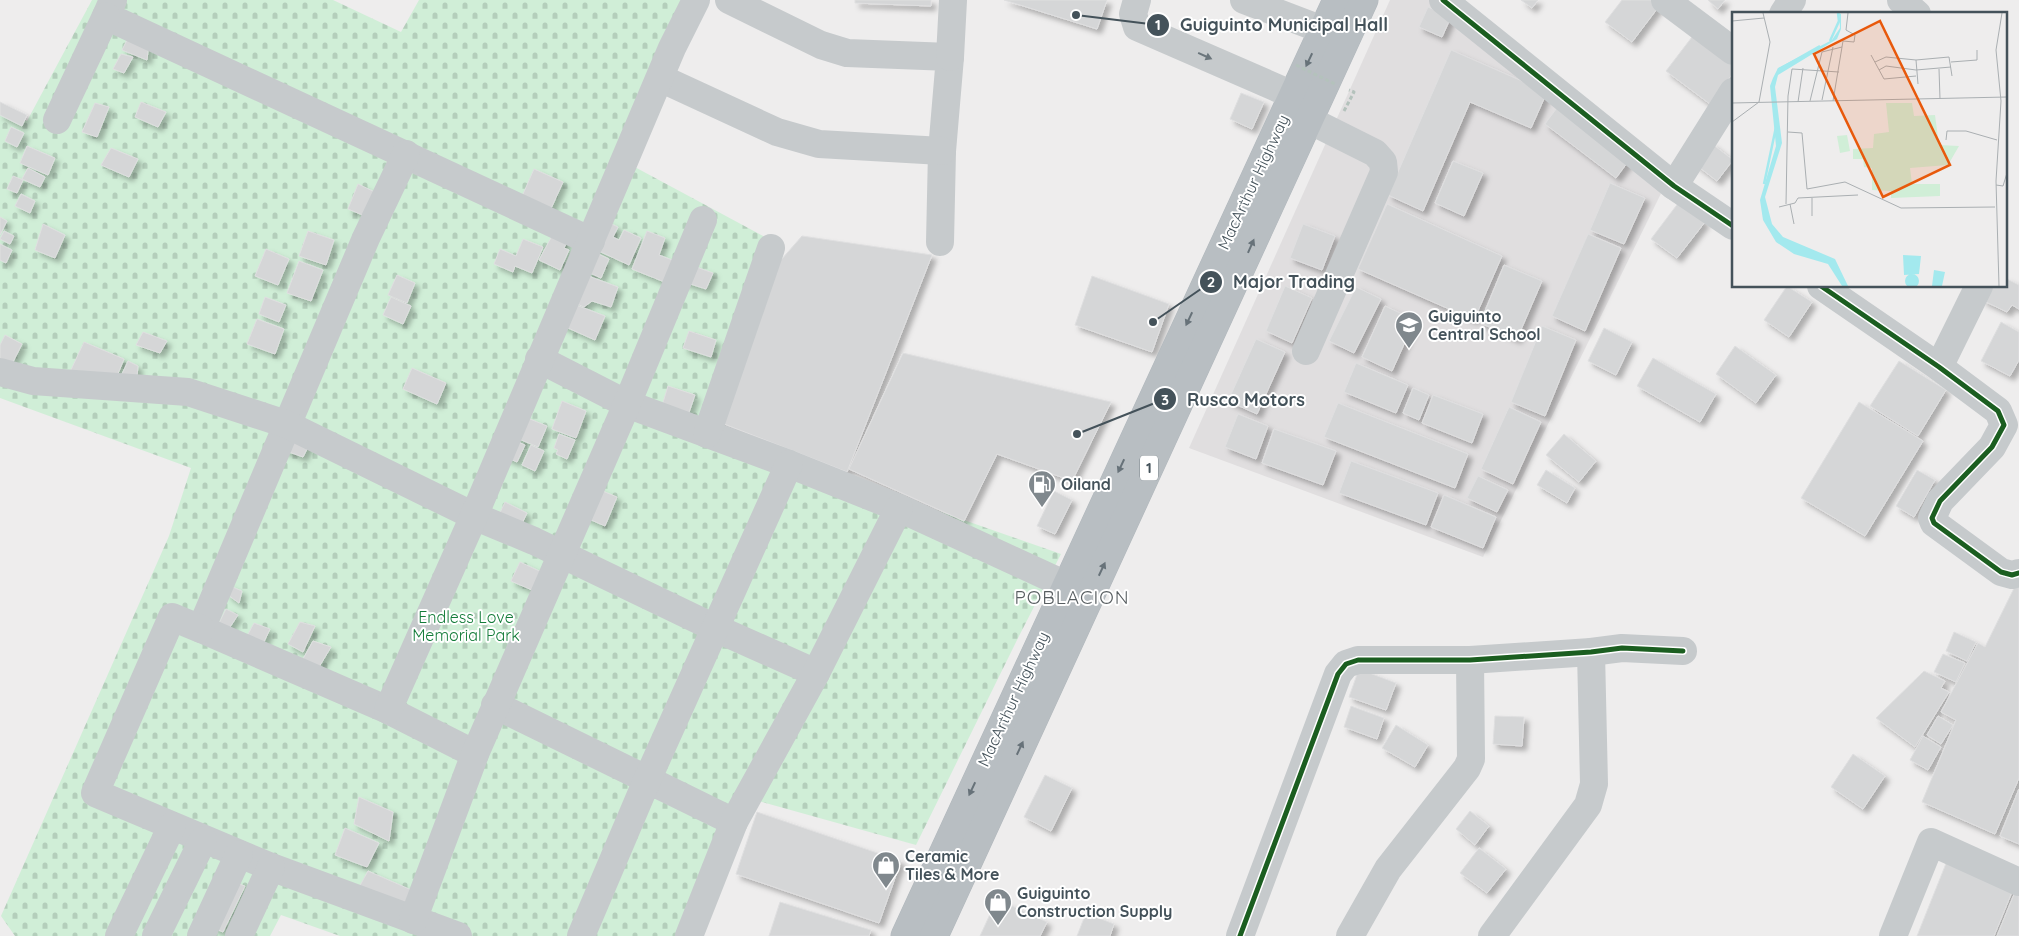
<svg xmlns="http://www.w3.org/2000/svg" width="2019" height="936" font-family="Quicksand,sans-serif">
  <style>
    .education { fill: #e0dedf }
    .cemetery { fill: url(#cemetery-stones) }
    .building { fill: #d5d6d7; stroke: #dfdfe0; filter: url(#shadow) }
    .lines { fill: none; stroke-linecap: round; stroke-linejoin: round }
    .highway-casing { stroke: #b2b8bd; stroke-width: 29 }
    .path { stroke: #b4c2bc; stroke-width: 3; stroke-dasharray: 4 2.5; stroke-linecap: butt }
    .minor { stroke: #c6cacc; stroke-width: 28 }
    .highway { stroke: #b8bec2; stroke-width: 28 }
    .path-bridge { stroke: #b4c2bc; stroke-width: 3; stroke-dasharray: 4 2.5; stroke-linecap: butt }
    .cycleway-casing { stroke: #fff; stroke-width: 8 }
    .cycleway { stroke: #1b5e20; stroke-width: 5 }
    .oneway { fill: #6b767c }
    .oneway2 { fill: #677279 }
    .labels { text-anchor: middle; stroke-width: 4; stroke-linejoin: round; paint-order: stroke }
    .shield { fill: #fff; stroke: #7c868c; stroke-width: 1 }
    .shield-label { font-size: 15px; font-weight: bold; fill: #44525a }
    .street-label { font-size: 16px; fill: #44525a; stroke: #fff }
    .poi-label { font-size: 16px; font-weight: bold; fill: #44525a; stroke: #fff; text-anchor: start }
    .park-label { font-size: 16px; fill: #137c39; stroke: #fff }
    .quarter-label { font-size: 19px; letter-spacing: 1px; fill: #585e61; stroke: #fff }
    .inset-river { fill: none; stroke: #a3e9ee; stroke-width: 2.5 }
    .inset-road { fill: none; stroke: #aaafb2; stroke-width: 1 }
    .view { fill: #e8590c; fill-opacity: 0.15; stroke: #e8590c; stroke-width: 2.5 }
    .inset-edge { fill: none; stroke: #44525a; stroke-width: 2.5 }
    .leader { fill: none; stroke: #44525a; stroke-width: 2 }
    .callout-dot { fill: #44525a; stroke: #fff; stroke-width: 2 }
    .mark-label { font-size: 15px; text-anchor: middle; font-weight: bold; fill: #fff }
    .callout-label { font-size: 18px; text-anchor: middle; font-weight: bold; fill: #44525a; stroke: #fff; stroke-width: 4; stroke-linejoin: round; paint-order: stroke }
  </style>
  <defs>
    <pattern id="cemetery-stones" width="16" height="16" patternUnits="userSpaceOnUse" patternTransform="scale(1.25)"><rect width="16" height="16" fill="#d0eed7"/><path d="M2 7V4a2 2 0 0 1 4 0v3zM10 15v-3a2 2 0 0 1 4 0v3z" fill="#b4cebb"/></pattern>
    <filter id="shadow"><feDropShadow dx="4.5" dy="4.5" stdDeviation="2.5" flood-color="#0004"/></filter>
  </defs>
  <rect width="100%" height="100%" fill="#eeeded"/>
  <!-- education -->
  <path class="education" d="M1390,0H1433L1671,173L1483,557L1189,448Z"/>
  <!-- cemetery -->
  <path class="cemetery" d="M92,0H333L401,32L419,0H687L618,158L776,243L707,430L1061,554L1018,638L916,845L751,799L695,936H340L281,915L270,936H15L1,916L169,536L191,468L0,398V108L27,121Z"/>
  <!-- building -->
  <g class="building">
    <path d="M855,0H931V6L855,3Z"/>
    <path d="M1004,0H1107L1097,29Z"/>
    <path d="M1521,0H1538L1532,8Z"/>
    <path d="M1622,0H1654L1660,5L1632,42L1605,22Z"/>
    <path d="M1708,0H1725L1718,9Z"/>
    <path d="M1428,7L1451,17L1442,37L1419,27Z"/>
    <path d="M131,32L149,42L147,60L122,50Z"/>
    <path d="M1695,33L1733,61V73L1710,104L1666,71Z"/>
    <path d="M1451,50L1547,92L1531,128L1470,102L1423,211L1388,195Z"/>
    <path d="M121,54L133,57L124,73L113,69Z"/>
    <path d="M1241,93L1264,102L1252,129L1230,119Z"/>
    <path d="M1562,101L1633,155L1616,178L1545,124Z"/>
    <path d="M0,102L27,115L22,126L0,115Z"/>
    <path d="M141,102L166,112L158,127L135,117Z"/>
    <path d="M95,103L109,107L97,137L82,132Z"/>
    <path d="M11,127L24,133L17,147L5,141Z"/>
    <path d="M1711,143L1733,160L1717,181L1695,164Z"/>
    <path d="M27,146L55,158L48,175L20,163Z"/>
    <path d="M111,148L138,159L129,177L101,165Z"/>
    <path d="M1453,161L1483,173L1464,216L1435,203Z"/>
    <path d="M28,168L45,177L40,187L22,179Z"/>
    <path d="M534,169L563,182L549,213L520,201Z"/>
    <path d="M13,176L23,180L17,193L7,189Z"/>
    <path d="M1610,183L1645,198L1624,244L1590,230Z"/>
    <path d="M358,184L381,195L370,218L348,209Z"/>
    <path d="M21,194L35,201L30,213L15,206Z"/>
    <path d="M1679,202L1705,222L1677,258L1651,239Z"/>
    <path d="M1387,204L1502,256L1474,320L1358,269Z"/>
    <path d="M0,217L7,221L0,235Z"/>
    <path d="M603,220L618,227L613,237L619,240L624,230L641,238L629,265L590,247Z"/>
    <path d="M43,224L65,235L55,258L35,250Z"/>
    <path d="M1303,224L1335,236L1322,270L1290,258Z"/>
    <path d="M4,231L14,236L10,244L0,239Z"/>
    <path d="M308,231L334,240L326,265L299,256Z"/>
    <path d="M647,231L665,238L659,255L680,263L672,285L632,269Z"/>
    <path d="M553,234L568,240L564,248L569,250L560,270L539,260Z"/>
    <path d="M1588,234L1621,248L1585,331L1552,316Z"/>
    <path d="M802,236L932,255L847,472L714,420L773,269Z"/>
    <path d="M523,239L543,247L532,273L515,266L513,272L494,264L500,249L516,256Z"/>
    <path d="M0,244L12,250L6,263L0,260Z"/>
    <path d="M266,249L289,259L278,285L255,276Z"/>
    <path d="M592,251L609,259L601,278L583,270Z"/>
    <path d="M299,261L323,270L311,301L287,293Z"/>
    <path d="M688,264L713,273L706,289L681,281Z"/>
    <path d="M1504,265L1542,281L1517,339L1480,323Z"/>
    <path d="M583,274L618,287L611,307L592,301L584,307L570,301Z"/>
    <path d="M397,275L415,283L407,303L388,295Z"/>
    <path d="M1092,276L1169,304L1152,352L1075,325Z"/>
    <path d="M2005,278L2019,285V309L2012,305L2007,312L1982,300L1989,286H2005Z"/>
    <path d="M1285,286L1312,298L1292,343L1266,331Z"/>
    <path d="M1787,286L1812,302L1789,337L1764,320Z"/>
    <path d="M1356,287L1381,299L1354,353L1329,341Z"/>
    <path d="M265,297L286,305L279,322L259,314Z"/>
    <path d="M391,297L411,306L403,324L383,315Z"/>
    <path d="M571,303L605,316L595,340L559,324Z"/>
    <path d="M1385,306L1415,320L1392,371L1362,357Z"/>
    <path d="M257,319L284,329L275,354L247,344Z"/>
    <path d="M2001,322L2019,332V360L2010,376L1981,361Z"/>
    <path d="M1542,326L1576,340L1545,416L1511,402Z"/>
    <path d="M1604,328L1632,342L1616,375L1588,361Z"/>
    <path d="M689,331L716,340L711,357L683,348Z"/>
    <path d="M143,332L167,341L160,353L136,345Z"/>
    <path d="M5,335L22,344L13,362L0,359V345Z"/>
    <path d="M1256,339L1285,352L1257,414L1228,401Z"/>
    <path d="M84,342L124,359L117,376L70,372Z"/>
    <path d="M1735,346L1776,375L1756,403L1716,374Z"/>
    <path d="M903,353L1111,402L1072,481L997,454L964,521L849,469Z"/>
    <path d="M1653,358L1716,394L1700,422L1637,386Z"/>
    <path d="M128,361L138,366L137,376L122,374Z"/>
    <path d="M1899,361L1946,390L1918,436L1870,406Z"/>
    <path d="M1356,363L1408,385L1396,413L1344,392Z"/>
    <path d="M412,368L446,383L437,404L403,389Z"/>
    <path d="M668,386L695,395L687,418L661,409Z"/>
    <path d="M1413,388L1429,395L1419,420L1403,413Z"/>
    <path d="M1433,395L1483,414L1472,443L1422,423Z"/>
    <path d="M562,401L586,411L576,438L552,429Z"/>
    <path d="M1859,402L1923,441L1865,536L1801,498Z"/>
    <path d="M1338,403L1468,454L1455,488L1324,437Z"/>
    <path d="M1509,407L1541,422L1513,484L1481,469Z"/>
    <path d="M1238,414L1268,426L1256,459L1225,447Z"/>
    <path d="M520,415L547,426L538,447L512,436Z"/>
    <path d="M1274,429L1336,451L1323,485L1262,463Z"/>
    <path d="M291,431L311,441L303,457L283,450Z"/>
    <path d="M559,434L575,440L567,459L556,454L558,450L554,448Z"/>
    <path d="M1564,434L1596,461L1579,482L1546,455Z"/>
    <path d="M511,439L525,445L517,462L503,456Z"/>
    <path d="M531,445L544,451L535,471L522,465Z"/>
    <path d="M1351,461L1438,493L1426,525L1339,493Z"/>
    <path d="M1546,470L1575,488L1567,503L1537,485Z"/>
    <path d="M1917,470L1935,480L1914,517L1896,506Z"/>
    <path d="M1478,476L1508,490L1497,512L1467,498Z"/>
    <path d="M593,487L617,497L605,526L582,516Z"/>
    <path d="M1054,491L1072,500L1055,534L1037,526Z"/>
    <path d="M1444,495L1496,517L1483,548L1431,527Z"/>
    <path d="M505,502L527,513L519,530L497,519Z"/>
    <path d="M520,562L548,575L539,593L511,581Z"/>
    <path d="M2019,578V778L1995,834L1922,802L1956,720L1941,712L1978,643L1985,647Z"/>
    <path d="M225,584L242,591L239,603L228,595Z"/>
    <path d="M226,609L238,615L228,630L218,625Z"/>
    <path d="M300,622L315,626L303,652L288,644Z"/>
    <path d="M254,623L270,629L262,646L246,638Z"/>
    <path d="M1954,632L1976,642L1967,661L1946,651Z"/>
    <path d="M313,641L331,647L319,667L303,659Z"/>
    <path d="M1943,654L1965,663L1956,682L1934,672Z"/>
    <path d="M1359,669L1396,683L1386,710L1349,697Z"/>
    <path d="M1924,671L1945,681L1941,688L1949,692L1915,747L1876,718Z"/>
    <path d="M1351,706L1384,718L1377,739L1344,727Z"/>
    <path d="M1495,716L1524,717L1522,746L1493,744Z"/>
    <path d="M1938,716L1953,725L1941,744L1927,735Z"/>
    <path d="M1396,725L1428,745L1415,767L1382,748Z"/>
    <path d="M1923,736L1941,747L1928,770L1910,760Z"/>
    <path d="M1853,754L1885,776L1863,809L1831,787Z"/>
    <path d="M1045,775L1072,788L1051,831L1024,817Z"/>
    <path d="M2019,789V844L2000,836Z"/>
    <path d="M359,797L393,812L389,841L354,824Z"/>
    <path d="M1470,811L1489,826L1475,845L1456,829Z"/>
    <path d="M757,812L901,861L879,923L736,874Z"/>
    <path d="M345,828L379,843L367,867L335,855Z"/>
    <path d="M1479,848L1506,869L1487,893L1460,873Z"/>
    <path d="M1947,861L2014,887L1994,936H1917Z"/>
    <path d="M368,871L416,892L410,913L357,891Z"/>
    <path d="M233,882L245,886L223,932L211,927Z"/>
    <path d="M2017,887L2019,888V936H1997Z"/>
    <path d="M997,899L1047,922L1040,936H980Z"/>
    <path d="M780,902L871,930L869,936H769Z"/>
    <path d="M1086,913L1114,924L1110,936H1077Z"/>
  </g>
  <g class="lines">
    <!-- highway casing -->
    <g class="highway-casing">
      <g id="highway">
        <path d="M905,936L1337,0"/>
        <path d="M934,936L1364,0"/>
      </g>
    </g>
    <!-- path -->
    <path class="path" d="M1344,111L1354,92L1349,90"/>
    <!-- minor -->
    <g class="minor">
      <path d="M113,0L106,16L591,241"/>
      <path d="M729,0L821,45L847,53L950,57L942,151L940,242"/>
      <path d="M1137,0L1133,14L1137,27L1293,95"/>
      <path d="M1244,0L1323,30"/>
      <path d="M1443,0L1674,186L1733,226"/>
      <path d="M1665,0L1733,51"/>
      <path d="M1901,0L1917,14"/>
      <path d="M1783,14L1792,0"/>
      <path d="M950,57L953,0"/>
      <path d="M660,78L777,132L819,144L942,151"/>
      <path d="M57,120L106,16"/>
      <path d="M406,154L366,238L201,629L388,710L475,754"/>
      <path d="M1674,186L1733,92"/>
      <path d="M1821,286L1939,367L1998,411L2004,425L1992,447L1940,501L1932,518L1934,523L2001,572L2012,575L2019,573"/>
      <path d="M1306,351L1384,172L1383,162L1375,153L1309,120"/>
      <path d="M539,359L627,404L789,464L899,508L1066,585"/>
      <path d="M1939,367L1979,286"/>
      <path d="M0,372L33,381L188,392L286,424L474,516L534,541L715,628L816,673"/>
      <path d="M707,434L771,248"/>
      <path d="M201,629L172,617L95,793L271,867L458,936"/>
      <path d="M495,705L734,822"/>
      <path d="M388,710L474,516L672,48L696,0"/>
      <path d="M413,920L475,754L627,404L703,220"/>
      <path d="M119,936L172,826"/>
      <path d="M156,936L203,840"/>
      <path d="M201,936L239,854"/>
      <path d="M239,936L271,867"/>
      <path d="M581,936L648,778L789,464"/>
      <path d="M689,936L734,822L816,673L899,508"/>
      <path d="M1240,936L1338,674L1346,664L1358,660H1470L1591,652L1622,648L1683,651"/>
      <path d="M1350,936L1388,869L1467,768L1471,759L1470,660"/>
      <path d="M1492,936L1588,805L1594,784L1591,652"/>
      <path d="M1893,936L1931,842L2019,882"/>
    </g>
    <!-- highway -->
    <use href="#highway" class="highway"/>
    <!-- path-bridge -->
    <path class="path-bridge" d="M1296,65L1335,84"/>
    <!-- cycleway casing -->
    <g class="cycleway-casing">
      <g id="cycleway">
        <path d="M1443,0L1674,186L1733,226"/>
        <path d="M1821,286L1939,367L1998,411L2004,425L1992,447L1940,501L1932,518L1934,523L2001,572L2012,575L2019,573"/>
        <path d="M1240,936L1338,674L1346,664L1358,660H1470L1591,652L1622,648L1683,651"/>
      </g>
    </g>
    <!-- cycleway -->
    <use href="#cycleway" class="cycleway"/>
  </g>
  <!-- one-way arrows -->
  <defs><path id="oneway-solid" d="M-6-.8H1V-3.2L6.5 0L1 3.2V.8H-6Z" transform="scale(1.25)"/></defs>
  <use class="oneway" href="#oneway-solid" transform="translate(1205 56) rotate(24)"/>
  <g class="oneway2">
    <use href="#oneway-solid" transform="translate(1309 60) rotate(115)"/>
    <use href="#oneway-solid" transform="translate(1251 246) rotate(-66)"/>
    <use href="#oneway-solid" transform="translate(1189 319) rotate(115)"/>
    <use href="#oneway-solid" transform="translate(1121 466) rotate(115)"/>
    <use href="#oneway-solid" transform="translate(1102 569) rotate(-65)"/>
    <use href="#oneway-solid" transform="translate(1020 748) rotate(-65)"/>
    <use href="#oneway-solid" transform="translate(972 789) rotate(115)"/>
  </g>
  <!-- icons -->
  <defs>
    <g id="school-pin" transform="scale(1.4375)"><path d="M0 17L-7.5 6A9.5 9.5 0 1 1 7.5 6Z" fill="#80888d" stroke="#fff"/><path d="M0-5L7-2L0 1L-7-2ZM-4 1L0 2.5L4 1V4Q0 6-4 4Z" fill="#fff"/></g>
    <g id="fuel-pin" transform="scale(1.4375)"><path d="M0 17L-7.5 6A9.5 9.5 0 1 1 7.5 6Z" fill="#80888d" stroke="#fff"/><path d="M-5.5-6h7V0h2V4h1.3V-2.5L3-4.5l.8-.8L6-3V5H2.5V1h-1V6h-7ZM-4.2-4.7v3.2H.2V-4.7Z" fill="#fff"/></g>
    <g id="shop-pin" transform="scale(1.4375)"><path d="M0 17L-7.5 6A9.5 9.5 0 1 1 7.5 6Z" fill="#80888d" stroke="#fff"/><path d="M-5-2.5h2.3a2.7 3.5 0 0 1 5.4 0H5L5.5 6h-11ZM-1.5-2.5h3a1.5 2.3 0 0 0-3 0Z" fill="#fff"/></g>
  </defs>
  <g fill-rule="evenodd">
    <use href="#school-pin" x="1409" y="325"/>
    <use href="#fuel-pin" x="1042" y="484"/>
    <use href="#shop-pin" x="886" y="865"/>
    <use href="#shop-pin" x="998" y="902"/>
  </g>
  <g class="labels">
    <!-- shield labels -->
    <rect class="shield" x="1140" y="455.5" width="18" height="25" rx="4"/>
    <g class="shield-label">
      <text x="1149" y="473">1</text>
    </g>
    <!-- street labels -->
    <g class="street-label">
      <text transform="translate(1253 182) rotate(-65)" y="6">MacArthur Highway</text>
      <text transform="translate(1013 699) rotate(-65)" y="6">MacArthur Highway</text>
    </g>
    <!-- poi labels -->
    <g class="poi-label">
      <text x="1428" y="322">Guiguinto<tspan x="1428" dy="18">Central School</tspan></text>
      <text x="1061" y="490">Oiland</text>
      <text x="905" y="862">Ceramic<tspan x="905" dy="18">Tiles &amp; More</tspan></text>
      <text x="1017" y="899">Guiguinto<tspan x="1017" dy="18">Construction Supply</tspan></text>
    </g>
    <!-- park labels -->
    <g class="park-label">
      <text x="466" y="623">Endless Love<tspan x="466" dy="18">Memorial Park</tspan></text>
    </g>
    <!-- quarter labels -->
    <g class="quarter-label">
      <text x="1072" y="604">POBLACION</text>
    </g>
  </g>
  <!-- overview -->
  <g transform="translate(1732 12)">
    <rect width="275" height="275" fill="#eeeded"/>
    <path d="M115,123L118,139L108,141L105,124Z" fill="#d0eed7"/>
    <path d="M154,91H180L182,104L203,103L207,133L227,134L216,153L178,156L180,172H208V184L159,186V179L140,178V156L132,155L131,147H121V137L141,136L142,122L157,120Z" fill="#d0eed7"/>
    <path d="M107,1L109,2V17L105,27L46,63L43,75L50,131L33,185L40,212L51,225L103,247L116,274H110L96,252L62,242L44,230L31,208L28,188L44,134L38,74L41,66L46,56L100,28L108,16ZM171,243L189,244L187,262L172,263ZM202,258L213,260L210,274H200ZM173 269a7 7 0 1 1 14 0a7 7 0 1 1-14 0Z" fill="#a3e9ee"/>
    <path class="inset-river" d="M98,29L107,9L106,1M46,58L88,34M32,172L44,115"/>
    <path class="inset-road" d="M0,9L32,6M139,43L152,67L184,64M184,48L186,72M143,50L154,45L184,48L217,45L220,64M219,50L245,48V38M207,57L208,87M147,58L154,54L184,58L219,55M90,88L101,35M78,89L90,40L110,35M101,89L111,29L122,30L123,23L114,18L116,1M66,90L71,56M0,91L275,85M0,110L27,90L38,30L31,1M56,120L70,121L75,177L113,170L169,196L263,195M214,128L215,119H234L265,128M264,173L271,174L275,161M80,186V204M54,192L56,84L60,57L107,60M58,192L62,212M47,195L63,191L66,186L126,183M267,274L264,169L269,89L264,38L270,1"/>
    <path class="view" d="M148,9L218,153L151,185L82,42Z"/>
    <rect width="275" height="275" class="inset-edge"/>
  </g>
  <!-- callouts -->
  <path class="leader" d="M1076 15L1158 25M1153 322L1211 282M1077 434L1165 399"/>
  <g class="callout-dot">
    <circle cx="1076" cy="15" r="5"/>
    <circle cx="1153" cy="322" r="5"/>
    <circle cx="1077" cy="434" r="5"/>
    <circle cx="1158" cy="25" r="12"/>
    <circle cx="1211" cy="282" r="12"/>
    <circle cx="1165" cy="399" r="12"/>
  </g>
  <g class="mark-label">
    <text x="1158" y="30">1</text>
    <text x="1211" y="287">2</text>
    <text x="1165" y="405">3</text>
  </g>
  <g class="callout-label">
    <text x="1284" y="31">Guiguinto Municipal Hall</text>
    <text x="1294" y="288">Major Trading</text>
    <text x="1246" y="406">Rusco Motors</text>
  </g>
</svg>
